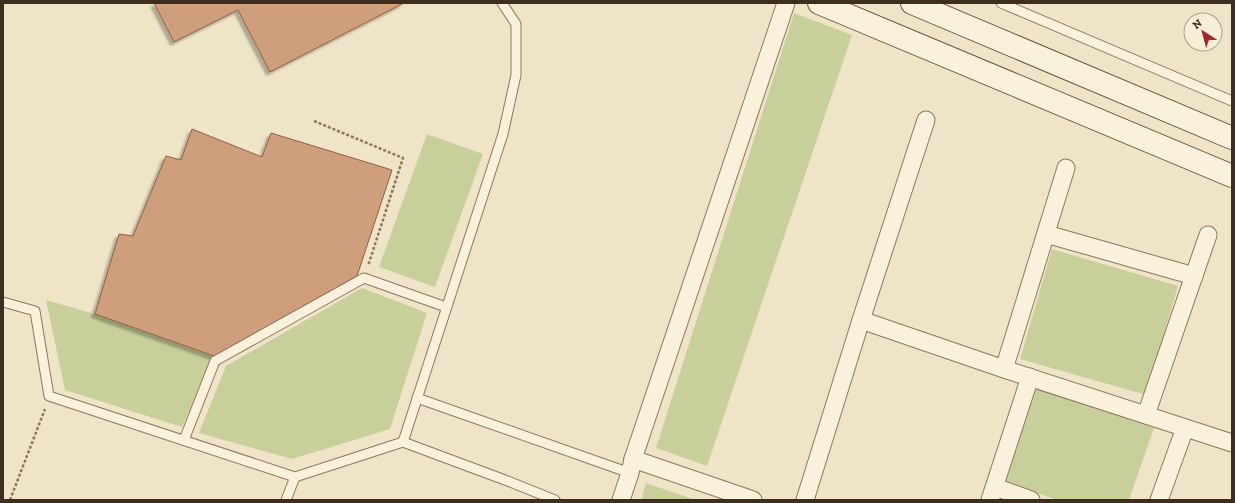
<svg xmlns="http://www.w3.org/2000/svg" width="1235" height="503" font-family="'Zilla Slab',serif">
  <style>
    .green { fill: #c9cf9b }
    .building { fill: #cf9f7d; stroke: #8d5f41; filter: url(#shadow) }
    .lines { fill: none; stroke-linecap: round; stroke-linejoin: round }
    .lane-casing { stroke: #8d765c; stroke-width: 11 }
    .street-casing { stroke: #8d765c; stroke-width: 19 }
    .secondary-casing { stroke: #6f573f; stroke-width: 24 }
    .path { stroke: #8d765c; stroke-width: 2.5; stroke-dasharray: 3 2; stroke-linecap: butt }
    .lane { stroke: #faf1dc; stroke-width: 9 }
    .street { stroke: #faf1dc; stroke-width: 17 }
    .secondary { stroke: #faf1dc; stroke-width: 22 }
  </style>
  <defs>
    <filter id="shadow"><feDropShadow dx="-3.5" dy="3.5" stdDeviation="1" flood-color="#0004"/></filter>
  </defs>
  <rect width="100%" height="100%" fill="#f0e4c8"/>
  <!-- green -->
  <g class="green">
    <path d="M794,13L852,35L707,466L656,448Z"/>
    <path d="M427,134L483,154L435,287L379,267Z"/>
    <path d="M1052,249L1178,286L1146,395L1020,359Z"/>
    <path d="M362,288L427,313L390,429L292,459L199,433L226,366Z"/>
    <path d="M46,300L95,314L214,356L182,427L65,390Z"/>
    <path d="M1035,388L1154,428L1129,500H1058L1003,482Z"/>
    <path d="M646,483L696,500H641Z"/>
  </g>
  <!-- building -->
  <g class="building">
    <path d="M154,3H404L270,72L238,10L174,42Z"/>
    <path d="M192,129L262,157L271,133L392,170L357,276L214,356L95,314L119,234L133,236L166,156L181,160Z"/>
  </g>
  <g class="lines">
    <!-- lane casing -->
    <g class="lane-casing">
      <g id="lane">
        <path d="M1001,3L1232,101"/>
        <path d="M3,302L35,311L49,396L295,477L403,442L505,480L555,500"/>
        <path d="M417,398L630,473"/>
        <path d="M184,440L215,361L364,278L446,307"/>
        <path d="M403,442L503,134L516,75V24L502,3"/>
        <path d="M286,500L295,477"/>
      </g>
    </g>
    <!-- street casing -->
    <g class="street-casing">
      <g id="street">
        <path d="M1046,234L1194,276"/>
        <path d="M861,320L1004,369L1232,443"/>
        <path d="M1004,369L1066,168"/>
        <path d="M1146,415L1208,235"/>
        <path d="M633,459L753,500"/>
        <path d="M995,487L1031,500"/>
        <path d="M621,500L630,473L633,459L786,3"/>
        <path d="M805,500L861,320L926,120"/>
        <path d="M990,500L1030,377"/>
        <path d="M1159,500L1185,428"/>
      </g>
    </g>
    <!-- secondary casing -->
    <g class="secondary-casing">
      <g id="secondary">
        <path d="M819,3L1232,176"/>
        <path d="M912,3L1232,138"/>
      </g>
    </g>
    <!-- path -->
    <g class="path">
      <path d="M314,121L403,158L368,266"/>
      <path d="M10,500L45,409"/>
    </g>
    <!-- lane -->
    <use href="#lane" class="lane"/>
    <!-- street -->
    <use href="#street" class="street"/>
    <!-- secondary -->
    <use href="#secondary" class="secondary"/>
  </g>
  <!-- border -->
  <rect width="1235" height="503" fill="none" stroke="#3d2e20" stroke-width="8"/>
  <!-- north arrow -->
  <g transform="translate(1203 32) rotate(324)"><circle r="19" fill="#f7eed8" stroke="#ada18e"/>
  <path d="M0-3L7 15L0 10L-7 15Z" fill="#9e2a2b"/>
  <text y="-6" font-size="11" font-weight="bold" text-anchor="middle" fill="#3d2e20">N</text>
  </g>
</svg>
